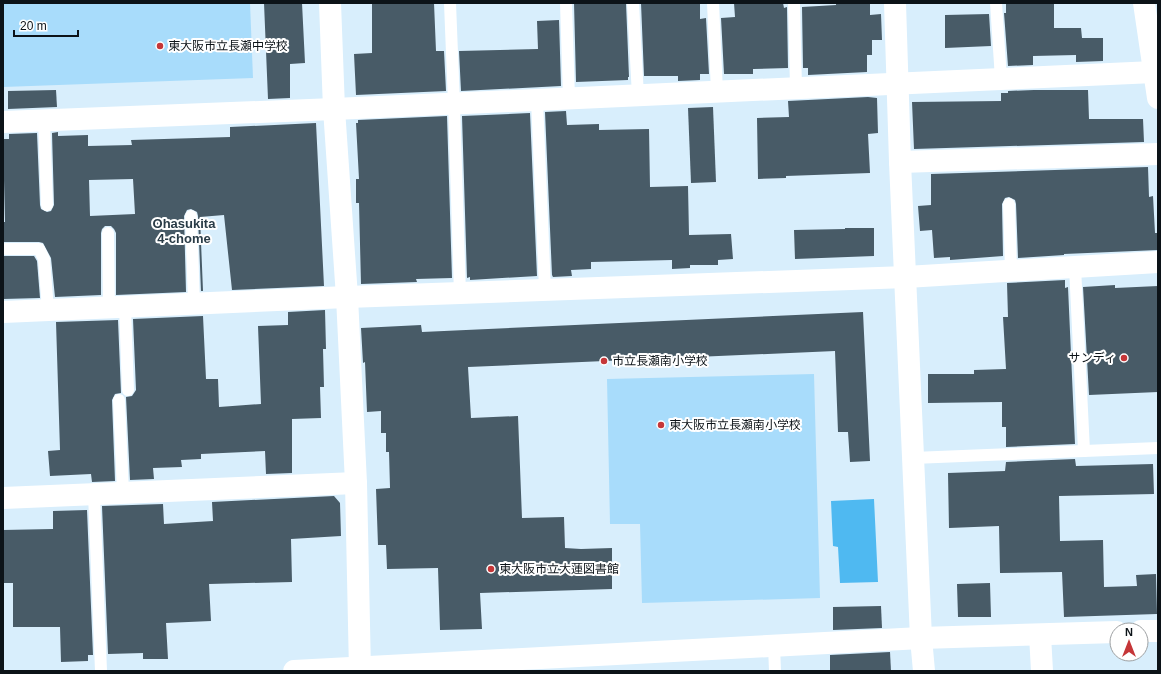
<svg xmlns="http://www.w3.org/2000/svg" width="1161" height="674" font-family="Helvetica,'Noto Sans JP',sans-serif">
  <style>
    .green { fill: #a8dcfb }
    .water { fill: #4fb9f1 }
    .building { fill: #485b67; fill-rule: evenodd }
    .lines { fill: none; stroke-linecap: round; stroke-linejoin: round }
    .service { stroke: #fff; stroke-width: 12 }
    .minor { stroke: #fff; stroke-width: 22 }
    .tertiary { stroke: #fff; stroke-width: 22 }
    .poi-dot { fill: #c53638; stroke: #fff; stroke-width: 1.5 }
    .labels { text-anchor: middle; stroke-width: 4; stroke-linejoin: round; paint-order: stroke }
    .poi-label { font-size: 12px; fill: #0c1318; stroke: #fff; text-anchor: start }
    .neighbourhood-label { font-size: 13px; font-weight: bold; fill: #2a3c47; stroke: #fff }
  </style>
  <rect width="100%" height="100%" fill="#d8eefc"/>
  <!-- green -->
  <g class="green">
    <path d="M3,3H250L253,78L3,87Z"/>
    <path d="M814,374L820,598L642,603L640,524H610L607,379Z"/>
  </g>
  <!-- water -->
  <path class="water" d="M874,499L878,582L840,583L838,547L833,546L831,501Z"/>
  <!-- building -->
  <g class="building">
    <path d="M264,3H302L305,63L290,64V98L268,99Z"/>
    <path d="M372,3H434L436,51H444L446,91L356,95L354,54L372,53Z"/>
    <path d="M574,3H626L629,77H628V80L576,82Z"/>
    <path d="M641,3H700V19L706,18L709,74H700V80L678,81V76H644Z"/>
    <path d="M734,3H783L784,8L787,7L788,68L753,69V74H724L721,18L735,17Z"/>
    <path d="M836,3H870V15L881,14L882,40H872V55H867V72L808,75V68H803L802,7L836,5Z"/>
    <path d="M1006,3H1054V28H1081L1082,38H1103V61L1076,62V55L1033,56V65L1008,66L1004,13H1006Z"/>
    <path d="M989,14L991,46L945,48V15Z"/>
    <path d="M559,20L561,86L461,91L459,51L538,49L537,21Z"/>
    <path d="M56,90L57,107L8,109V91Z"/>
    <path d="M1034,90H1088L1089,119H1143L1144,142L914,149L912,102L1001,101V93H1008V91Z"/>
    <path d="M868,97L877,98L878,133L868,134L870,173L786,176V178L758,179L757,118L789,117L788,101Z"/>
    <path d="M713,107L716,182L691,183L688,108Z"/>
    <path d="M566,111L567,125L599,124V130L649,129L650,187L688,186L689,235L731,234L733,259L718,260V265H690V268L672,269V260L591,262V269L571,270L572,276L553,277L552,275L545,112Z"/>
    <path d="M530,113L537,276L470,280V277L467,278L462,116Z"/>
    <path d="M447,116L452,278L416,279L417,282L361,284L359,203H356V179H359L356,123H358V120Z"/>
    <path d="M316,123L324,286L232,290L224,215L200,217L203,291H201L198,216L197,212L191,209L187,210L184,216L186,292L116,295V233L114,229L111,226H105L102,229L101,233V295L55,297L51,258L43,243L39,242H3V222H5L3,139H9V134L37,133L40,205L41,209L47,212L51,211L54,205L52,133L58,132V136L88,135V146L132,145L131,140L230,137V127ZM133,179L135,214L90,216L89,180Z"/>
    <path d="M1148,167L1149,197L1153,196L1155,233H1157L1158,250L1064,254V255L1018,258L1016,204L1015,200L1009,197L1005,198L1002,204L1003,256L950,260V257L934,258L932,230L920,231L918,206L931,205V174Z"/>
    <path d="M845,228H874V256L795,259L794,230L845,229Z"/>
    <path d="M3,256H34L37,261L40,298L3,299Z"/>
    <path d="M1065,280V288L1068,287L1075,444L1006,447V427H1002V402L928,403V374H974V370L1006,369L1003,317H1008L1007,283Z"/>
    <path d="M1115,285V288L1158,286V392L1089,395L1083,287Z"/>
    <path d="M325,310L326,349H323L324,387H320L321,418L292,419V473L266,474L265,451L201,454V459L181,460L182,467L153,468L154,479L130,480L126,397L132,396L136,390L133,319L203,316L206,379H218L219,407L261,404L258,326L288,325V312Z"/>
    <path d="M863,312L870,461L850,462L848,432H838L835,351L468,367L471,418L518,416L522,518L564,517L565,548L581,549L612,548V589L480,593L482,629L440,630L438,568L387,569L386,545H378L376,489L390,488L389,452H386V433H381V411L367,412L365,362L363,363L361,328L421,325L422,332Z"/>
    <path d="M118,320L121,393L115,394L112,400L115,481L92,482L91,474L50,476L48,451L60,450L56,322Z"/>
    <path d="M1075,459L1076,466L1153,464L1154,494L1059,496L1060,541L1103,540L1104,587L1137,586L1136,575L1156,574L1157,614L1064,617L1062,572L1000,573L999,526L949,528L948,473L1005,471L1006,462Z"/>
    <path d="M334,496L340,503L341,536L291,539L292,582L209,584L211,621L166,623L168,659H143V653L108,654L102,506L163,504L164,524L213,521L212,502Z"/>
    <path d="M87,510L93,655H88V661L61,662L60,627H13V583H3V530L53,529V511Z"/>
    <path d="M990,583L991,617H958L957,584Z"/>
    <path d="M881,606L882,628L833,630V607Z"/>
    <path d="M890,652L891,671H830V655Z"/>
  </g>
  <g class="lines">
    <!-- service -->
    <g class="service">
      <path d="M450,3L454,104L460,294"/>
      <path d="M566,3L569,98"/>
      <path d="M633,3L638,96"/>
      <path d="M713,3L717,92"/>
      <path d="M794,3L796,88"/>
      <path d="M996,3L1001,79"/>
      <path d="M537,100L545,290"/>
      <path d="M44,120L47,205"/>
      <path d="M1009,204L1011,271"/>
      <path d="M191,216L194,304"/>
      <path d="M108,233L109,307"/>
      <path d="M6,249H39L44,259L48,310"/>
      <path d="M1075,267L1084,451"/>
      <path d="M125,307L128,390"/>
      <path d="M119,400L123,493"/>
      <path d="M913,458L1158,448"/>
      <path d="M94,494L101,671"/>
      <path d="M774,646L775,671"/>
    </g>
    <!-- minor -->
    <g class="minor">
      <path d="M330,3L334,109L347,297L356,483L360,671"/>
      <path d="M895,3L900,162L921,638L924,671"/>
      <path d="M3,122L334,109L1154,72"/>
      <path d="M900,162L1158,154"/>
      <path d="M3,312L347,297L906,277L1158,262"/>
      <path d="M3,498L356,483"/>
      <path d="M1141,631H1158"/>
      <path d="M1040,635L1042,671"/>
      <path d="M294,671L921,638L1117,632"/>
    </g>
    <!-- tertiary -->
    <path class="tertiary" d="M1144,3L1158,98"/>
  </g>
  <!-- markers -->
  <g class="poi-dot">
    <circle cx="160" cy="46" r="4"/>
    <circle cx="1124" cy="358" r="4"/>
    <circle cx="604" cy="361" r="4"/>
    <circle cx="661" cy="425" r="4"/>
    <circle cx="491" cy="569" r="4"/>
  </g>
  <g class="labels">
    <!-- poi labels -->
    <g class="poi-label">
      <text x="168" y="50">東大阪市立長瀬中学校</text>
      <text x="1116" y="362" text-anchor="end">サンディ</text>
      <text x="612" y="365">市立長瀬南小学校</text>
      <text x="669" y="429">東大阪市立長瀬南小学校</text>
      <text x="499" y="573">東大阪市立大蓮図書館</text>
    </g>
    <!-- neighbourhood labels -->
    <g class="neighbourhood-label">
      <text x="184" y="228">Ohasukita<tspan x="184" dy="15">4-chome</tspan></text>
    </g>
  </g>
  <!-- border -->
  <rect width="1161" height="674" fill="none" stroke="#0c1318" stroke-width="8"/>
  <!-- north arrow -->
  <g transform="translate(1129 642)"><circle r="19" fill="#ffffff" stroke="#9ea1a3"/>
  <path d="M0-3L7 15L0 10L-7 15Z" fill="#c53638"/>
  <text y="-6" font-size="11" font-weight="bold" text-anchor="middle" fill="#0c1318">N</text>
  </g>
  <!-- scale -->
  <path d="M14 30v6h64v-6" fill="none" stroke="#0c1318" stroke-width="2"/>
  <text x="20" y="30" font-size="12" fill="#0c1318" stroke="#ffffff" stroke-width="3" paint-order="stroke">20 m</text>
</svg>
